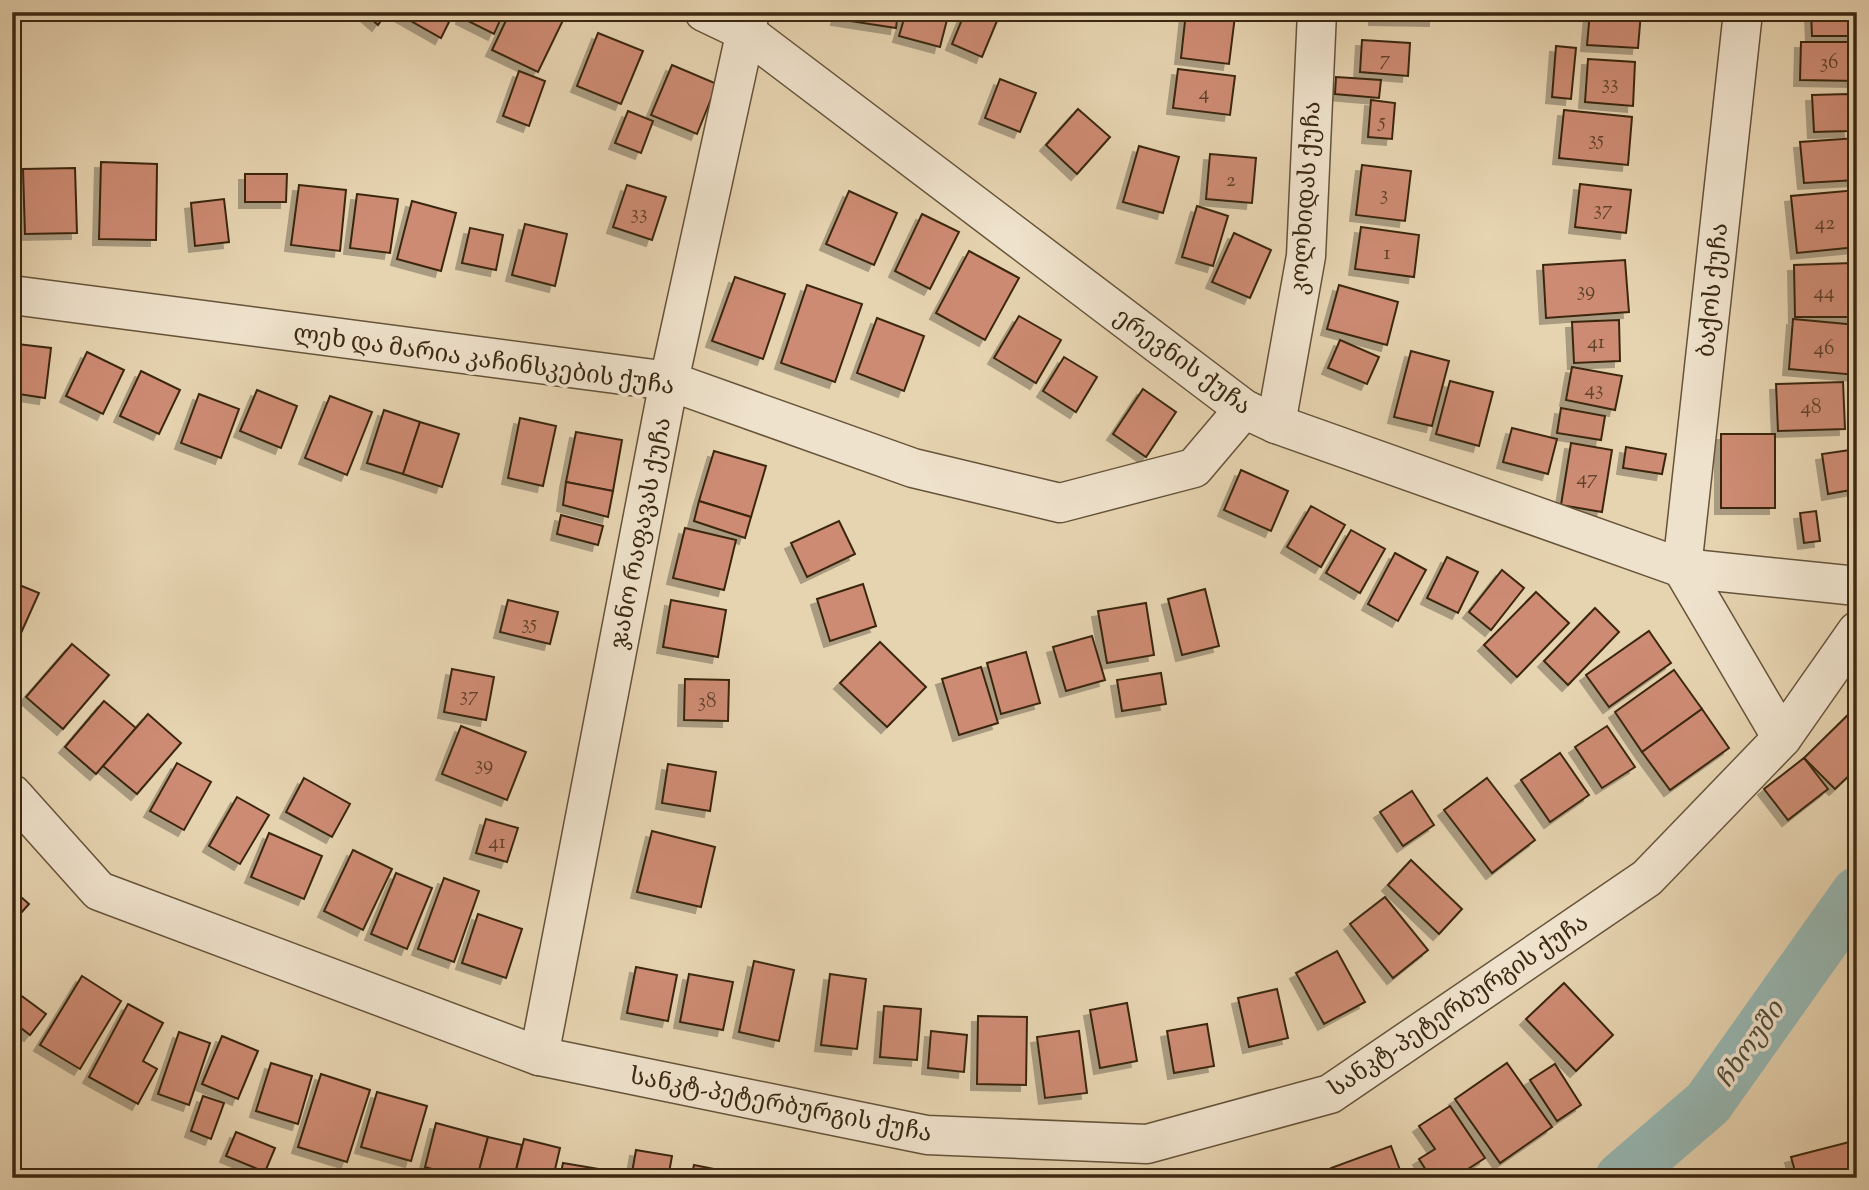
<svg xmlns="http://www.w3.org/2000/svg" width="1869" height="1190" font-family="'Sorts Mill Goudy','Noto Serif Georgian',serif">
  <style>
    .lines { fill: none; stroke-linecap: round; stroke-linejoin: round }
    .river { stroke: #97b7b2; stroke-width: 52 }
    .building { fill: #cd8b73; stroke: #3b2811; stroke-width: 2; filter: url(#shadow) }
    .minor-casing { stroke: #665339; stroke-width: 41 }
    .minor { stroke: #efe2cc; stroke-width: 38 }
    .labels { text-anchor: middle; stroke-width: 7; stroke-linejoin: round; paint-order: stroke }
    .number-label { font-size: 21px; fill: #60412a }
    .street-label { font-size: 24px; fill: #3b2811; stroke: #efe2cc }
    .water-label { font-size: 26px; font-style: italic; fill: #524c39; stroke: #efe2cc }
  </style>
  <defs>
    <filter id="shadow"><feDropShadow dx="-6" dy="6" stdDeviation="0" flood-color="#0004"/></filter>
  </defs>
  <rect width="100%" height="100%" fill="#e6d3b0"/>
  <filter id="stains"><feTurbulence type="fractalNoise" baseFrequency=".00286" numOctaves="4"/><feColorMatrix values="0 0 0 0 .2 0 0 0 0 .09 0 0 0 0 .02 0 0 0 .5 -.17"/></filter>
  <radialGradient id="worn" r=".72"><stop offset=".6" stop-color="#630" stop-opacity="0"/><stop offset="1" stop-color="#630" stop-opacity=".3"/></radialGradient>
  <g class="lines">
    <!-- river -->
    <path class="river" d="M1621,1178L1708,1103L1857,893"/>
  </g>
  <!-- building -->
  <g class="building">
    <path d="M363,12H387L378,25Z"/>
    <path d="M395,12H454L441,38Z"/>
    <path d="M464,12H504L494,34L462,18Z"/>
    <path d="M510,12H567L538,72L492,50Z"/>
    <path d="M839,12H898L896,28L837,19Z"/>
    <path d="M906,12H949L940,47L899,36Z"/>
    <path d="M965,12H975L997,21L982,57L952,44Z"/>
    <path d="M1186,12L1235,16L1229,64L1181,58Z"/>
    <path d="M1375,12H1435V20L1375,19Z"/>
    <path d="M1590,12H1641L1638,48L1587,45Z"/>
    <path d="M1811,12H1857V36H1812Z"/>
    <path d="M598,33L643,51L621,104L577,86Z"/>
    <path d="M1362,40L1410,43L1408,76L1360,72Z"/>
    <path d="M1801,42H1857V81L1800,80Z"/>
    <path d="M1556,46L1576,48L1571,99L1552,97Z"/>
    <path d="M1588,59L1635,62L1633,106L1585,102Z"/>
    <path d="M672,65L717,84L697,134L651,115Z"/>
    <path d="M1178,69L1235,76L1230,115L1173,108Z"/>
    <path d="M519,71L545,81L529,126L503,116Z"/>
    <path d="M1336,77L1381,80L1379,98L1335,94Z"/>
    <path d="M1000,79L1036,93L1020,132L985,118Z"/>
    <path d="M1848,94L1850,131L1814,132L1812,95Z"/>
    <path d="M1371,100L1395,103L1392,139L1368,137Z"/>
    <path d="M1078,109L1110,137L1077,174L1046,145Z"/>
    <path d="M1564,110L1632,117L1628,165L1559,158Z"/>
    <path d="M628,111L653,121L641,153L615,143Z"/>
    <path d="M1857,138V180L1804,183L1800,142Z"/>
    <path d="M1139,146L1179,157L1163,213L1123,202Z"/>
    <path d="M1210,154L1256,158L1252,203L1206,199Z"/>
    <path d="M101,162L157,164L156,240L99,239Z"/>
    <path d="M1362,165L1411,171L1405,221L1356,215Z"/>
    <path d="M75,168L77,233L25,234L23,169Z"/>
    <path d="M245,174H287L286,202H245Z"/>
    <path d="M1580,184L1631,190L1626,233L1575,227Z"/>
    <path d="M299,185L346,190L340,251L291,245Z"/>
    <path d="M627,185L666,197L652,240L613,227Z"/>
    <path d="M1857,190V247L1797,253L1791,196Z"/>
    <path d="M849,191L897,213L874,265L826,244Z"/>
    <path d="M357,194L398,199L390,253L350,248Z"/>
    <path d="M224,199L229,242L195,246L191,203Z"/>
    <path d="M412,201L456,213L441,271L397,259Z"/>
    <path d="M1197,206L1228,216L1213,266L1182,257Z"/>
    <path d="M922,214L959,232L930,289L895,271Z"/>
    <path d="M525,224L567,234L555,286L512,275Z"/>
    <path d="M1361,227L1419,235L1414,277L1355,269Z"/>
    <path d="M470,228L503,235L496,270L462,263Z"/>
    <path d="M1234,233L1271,250L1250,298L1212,282Z"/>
    <path d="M969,251L1019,278L985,340L936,313Z"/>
    <path d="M1625,260L1629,312L1546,318L1543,265Z"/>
    <path d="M1852,263L1854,317H1795L1794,265Z"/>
    <path d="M735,277L785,294L763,359L712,341Z"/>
    <path d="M807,285L862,304L835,382L781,363Z"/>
    <path d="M1339,285L1398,302L1387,345L1327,329Z"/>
    <path d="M1019,316L1061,340L1036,383L994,358Z"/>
    <path d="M877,318L924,336L904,391L857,373Z"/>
    <path d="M1793,319L1857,325V375L1789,369Z"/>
    <path d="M1619,320L1620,361L1574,363L1572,322Z"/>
    <path d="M1340,340L1379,357L1367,384L1328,368Z"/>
    <path d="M17,344L51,348L45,398L12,393Z"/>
    <path d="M1411,351L1449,361L1432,426L1394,417Z"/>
    <path d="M87,352L124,370L103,414L66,396Z"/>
    <path d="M1064,357L1097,377L1076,412L1043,391Z"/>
    <path d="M1572,367L1622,376L1615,410L1566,400Z"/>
    <path d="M141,371L180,390L159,434L120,416Z"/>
    <path d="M1450,381L1493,392L1479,446L1436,434Z"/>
    <path d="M1843,382L1845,429L1778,431L1776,384Z"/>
    <path d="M1143,389L1176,412L1146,457L1113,434Z"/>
    <path d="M257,390L297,406L281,448L240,431Z"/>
    <path d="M199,394L239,409L221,458L181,443Z"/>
    <path d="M330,396L372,412L347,475L305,458Z"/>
    <path d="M1561,408L1605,416L1601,440L1557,433Z"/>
    <path d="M384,410L420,422L403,474L367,463Z"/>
    <path d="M520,418L556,426L543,486L508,478Z"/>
    <path d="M420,422L459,434L442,487L403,474Z"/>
    <path d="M1512,428L1557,439L1548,474L1503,462Z"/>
    <path d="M576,432L622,440L613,491L566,482Z"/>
    <rect x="1721" y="434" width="54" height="74"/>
    <path d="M1571,443L1612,450L1602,512L1561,505Z"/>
    <path d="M1626,447L1666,454L1662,474L1623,468Z"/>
    <path d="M1857,449V489L1828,494L1822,454Z"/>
    <path d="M714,451L766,466L751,517L699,501Z"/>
    <path d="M1241,470L1288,491L1271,531L1224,510Z"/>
    <path d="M566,482L613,491L608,517L563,505Z"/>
    <path d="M699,501L751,517L745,538L694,521Z"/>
    <path d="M1311,506L1345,525L1321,567L1287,547Z"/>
    <path d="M1816,511L1820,541L1804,543L1800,513Z"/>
    <path d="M561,515L603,526L598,545L557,534Z"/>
    <path d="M839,521L855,554L807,577L791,543Z"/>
    <path d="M685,528L736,540L724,590L673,578Z"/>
    <path d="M1351,530L1385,549L1360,593L1326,573Z"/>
    <path d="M1395,553L1426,570L1398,621L1368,604Z"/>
    <path d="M1447,557L1478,572L1458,613L1427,598Z"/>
    <path d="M1502,570L1524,588L1491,630L1469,612Z"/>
    <path d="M12,582L39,593L12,653Z"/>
    <path d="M863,584L876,626L830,641L817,599Z"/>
    <path d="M1205,589L1219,646L1182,655L1168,599Z"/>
    <path d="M1536,592L1569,623L1517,677L1484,645Z"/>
    <path d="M508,600L558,612L550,644L500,632Z"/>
    <path d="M671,600L726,610L718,657L663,647Z"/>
    <path d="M1146,603L1154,655L1107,663L1098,611Z"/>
    <path d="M1595,608L1619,632L1568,685L1544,661Z"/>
    <path d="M1649,631L1671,663L1609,707L1586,675Z"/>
    <path d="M1092,636L1105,680L1066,691L1053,647Z"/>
    <path d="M880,642L926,687L887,727L840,683Z"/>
    <path d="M72,644L109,675L63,729L26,697Z"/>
    <path d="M1026,652L1040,703L1001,714L987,663Z"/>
    <path d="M981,667L998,723L959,735L942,679Z"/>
    <path d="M452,669L494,677L486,720L444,712Z"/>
    <path d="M1674,670L1702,709L1642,752L1615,712Z"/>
    <path d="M1161,673L1166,704L1122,711L1117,680Z"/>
    <path d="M685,679L729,680L728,721L684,720Z"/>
    <path d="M104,701L136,728L96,774L65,747Z"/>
    <path d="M1857,706V768L1835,789L1804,758Z"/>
    <path d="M1702,709L1729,748L1670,790L1642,752Z"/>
    <path d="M148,714L181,743L137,794L103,766Z"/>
    <path d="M461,726L526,752L507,800L442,774Z"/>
    <path d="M1607,726L1635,767L1602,788L1575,747Z"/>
    <path d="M1560,753L1589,795L1550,822L1521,780Z"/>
    <path d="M1804,758L1828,789L1788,820L1764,789Z"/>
    <path d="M177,763L211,782L184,830L150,811Z"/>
    <path d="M668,764L716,772L710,811L662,803Z"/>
    <path d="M304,778L350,804L332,837L286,812Z"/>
    <path d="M1487,778L1535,840L1492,873L1444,810Z"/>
    <path d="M1412,791L1434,825L1403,846L1380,812Z"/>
    <path d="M237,797L269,815L240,864L209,846Z"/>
    <path d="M486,819L518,828L507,862L476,853Z"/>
    <path d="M652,831L715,847L701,907L637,892Z"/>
    <path d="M269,833L322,856L304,899L251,877Z"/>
    <path d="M353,850L392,869L363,930L324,911Z"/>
    <path d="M1411,860L1462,909L1439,934L1388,885Z"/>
    <path d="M396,873L432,888L407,949L371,934Z"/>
    <path d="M444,878L479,891L454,962L418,949Z"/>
    <path d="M12,889L29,904L12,923Z"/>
    <path d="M1385,897L1428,950L1393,978L1350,924Z"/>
    <path d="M478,914L522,929L506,978L462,963Z"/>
    <path d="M1337,951L1365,1002L1324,1024L1296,973Z"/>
    <path d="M754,961L794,970L779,1041L739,1032Z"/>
    <path d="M636,967L677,975L668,1021L627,1013Z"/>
    <path d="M689,974L733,982L723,1030L680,1022Z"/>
    <path d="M830,974L866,979L857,1049L821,1045Z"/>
    <path d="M82,976L121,1001L80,1069L40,1045Z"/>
    <path d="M1564,983L1613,1035L1576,1071L1526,1019Z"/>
    <path d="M1277,989L1288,1038L1249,1047L1238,998Z"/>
    <path d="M19,994L46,1014L30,1035L12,1021V1003Z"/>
    <path d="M1127,1003L1137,1061L1100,1068L1090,1010Z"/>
    <path d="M128,1004L163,1023L143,1061L157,1069L138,1104L89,1077Z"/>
    <path d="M884,1006L921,1009L917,1060L880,1057Z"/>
    <path d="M978,1016L1027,1017L1026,1085L977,1084Z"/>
    <path d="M1207,1024L1214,1066L1174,1073L1167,1031Z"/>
    <path d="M931,1031L967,1035L964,1072L928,1068Z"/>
    <path d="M1079,1031L1087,1093L1045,1098L1037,1037Z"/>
    <path d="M179,1032L210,1043L189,1105L158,1094Z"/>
    <path d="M222,1036L258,1051L238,1099L202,1084Z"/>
    <path d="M271,1063L312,1076L298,1124L256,1111Z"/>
    <path d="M1507,1063L1552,1127L1500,1163L1455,1099Z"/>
    <path d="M1555,1064L1581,1105L1557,1121L1530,1080Z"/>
    <path d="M321,1074L370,1090L347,1162L298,1147Z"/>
    <path d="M377,1092L427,1106L411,1161L361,1147Z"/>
    <path d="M203,1096L224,1103L211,1139L191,1131Z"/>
    <path d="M1450,1106L1485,1158L1454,1178H1431L1419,1159L1435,1149L1419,1126Z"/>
    <path d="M436,1123L488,1137L477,1178H449V1174L425,1167Z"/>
    <path d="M236,1132L275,1148L265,1172L226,1156Z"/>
    <path d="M488,1137L522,1145L514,1178H477Z"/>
    <path d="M524,1139L560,1148L553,1178H514Z"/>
    <path d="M1857,1140V1171L1830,1178H1797L1791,1157Z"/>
    <path d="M1391,1146L1403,1178H1335L1331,1168Z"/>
    <path d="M636,1150L672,1156L668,1178H631Z"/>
    <path d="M563,1163L605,1170L604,1178H560Z"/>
    <path d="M694,1165L739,1174L738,1178H691Z"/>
  </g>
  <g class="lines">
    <!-- minor casing -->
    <g class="minor-casing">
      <g id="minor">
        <path d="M704,12L746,32L1244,409L1276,424L1682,568L1857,586"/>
        <path d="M1743,12L1682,568L1782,738"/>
        <path d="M12,295L669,381L913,468L1060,503L1194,468L1244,409"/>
        <path d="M1276,424L1306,256L1317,12"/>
        <path d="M12,794L99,891L539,1056L927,1135L1147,1144L1330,1094L1647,878L1782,738L1857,631"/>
        <path d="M539,1056L669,381L750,12"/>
      </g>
    </g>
    <!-- minor -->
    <use href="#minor" class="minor"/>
  </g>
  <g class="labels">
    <!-- number labels -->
    <g class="number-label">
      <text x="1385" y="65">7</text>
      <text x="1829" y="68">36</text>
      <text x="1610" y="89">33</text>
      <text x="1204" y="99">4</text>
      <text x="1382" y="127">5</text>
      <text x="1596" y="145">35</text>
      <text x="1231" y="186">2</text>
      <text x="1384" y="200">3</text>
      <text x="1603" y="215">37</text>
      <text x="639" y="219">33</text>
      <text x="1825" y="229">42</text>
      <text x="1387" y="259">1</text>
      <text x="1586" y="296">39</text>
      <text x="1824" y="298">44</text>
      <text x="1596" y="348">41</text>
      <text x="1824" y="354">46</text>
      <text x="1594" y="395">43</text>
      <text x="1811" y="413">48</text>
      <text x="1587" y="484">47</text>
      <text x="529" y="629">35</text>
      <text x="469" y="701">37</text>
      <text x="707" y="707">38</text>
      <text x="484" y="770">39</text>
      <text x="497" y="848">41</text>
    </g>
    <!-- street labels -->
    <g class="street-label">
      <text transform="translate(1305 198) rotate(-86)" y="8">კოლხიდას ქუჩა</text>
      <text transform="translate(1712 290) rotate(-84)" y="8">ბაქოს ქუჩა</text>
      <text transform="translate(484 359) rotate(8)" y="8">ლეხ და მარია კაჩინსკების ქუჩა</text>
      <text transform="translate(1183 361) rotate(36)" y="8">ერევნის ქუჩა</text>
      <text transform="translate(640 533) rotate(-79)" y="8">ჯანო რაფავას ქუჩა</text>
      <text transform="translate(1458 1005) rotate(-34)" y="8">სანკტ-პეტერბურგის ქუჩა</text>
      <text transform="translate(781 1104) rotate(11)" y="8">სანკტ-პეტერბურგის ქუჩა</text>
    </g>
    <!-- water labels -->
    <g class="water-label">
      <text transform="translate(1749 1044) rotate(-55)" y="9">ჩხოუში</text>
    </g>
  </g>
  <!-- margin -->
  <rect width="1869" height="1190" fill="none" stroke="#e6d3b0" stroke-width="42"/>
  <rect x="14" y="14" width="1841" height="1162" fill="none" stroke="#3b2811" stroke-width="3.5"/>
  <rect x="21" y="21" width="1827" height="1148" fill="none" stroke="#3b2811" stroke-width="2"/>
  <rect width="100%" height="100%" filter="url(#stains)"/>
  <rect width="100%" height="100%" fill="url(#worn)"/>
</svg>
